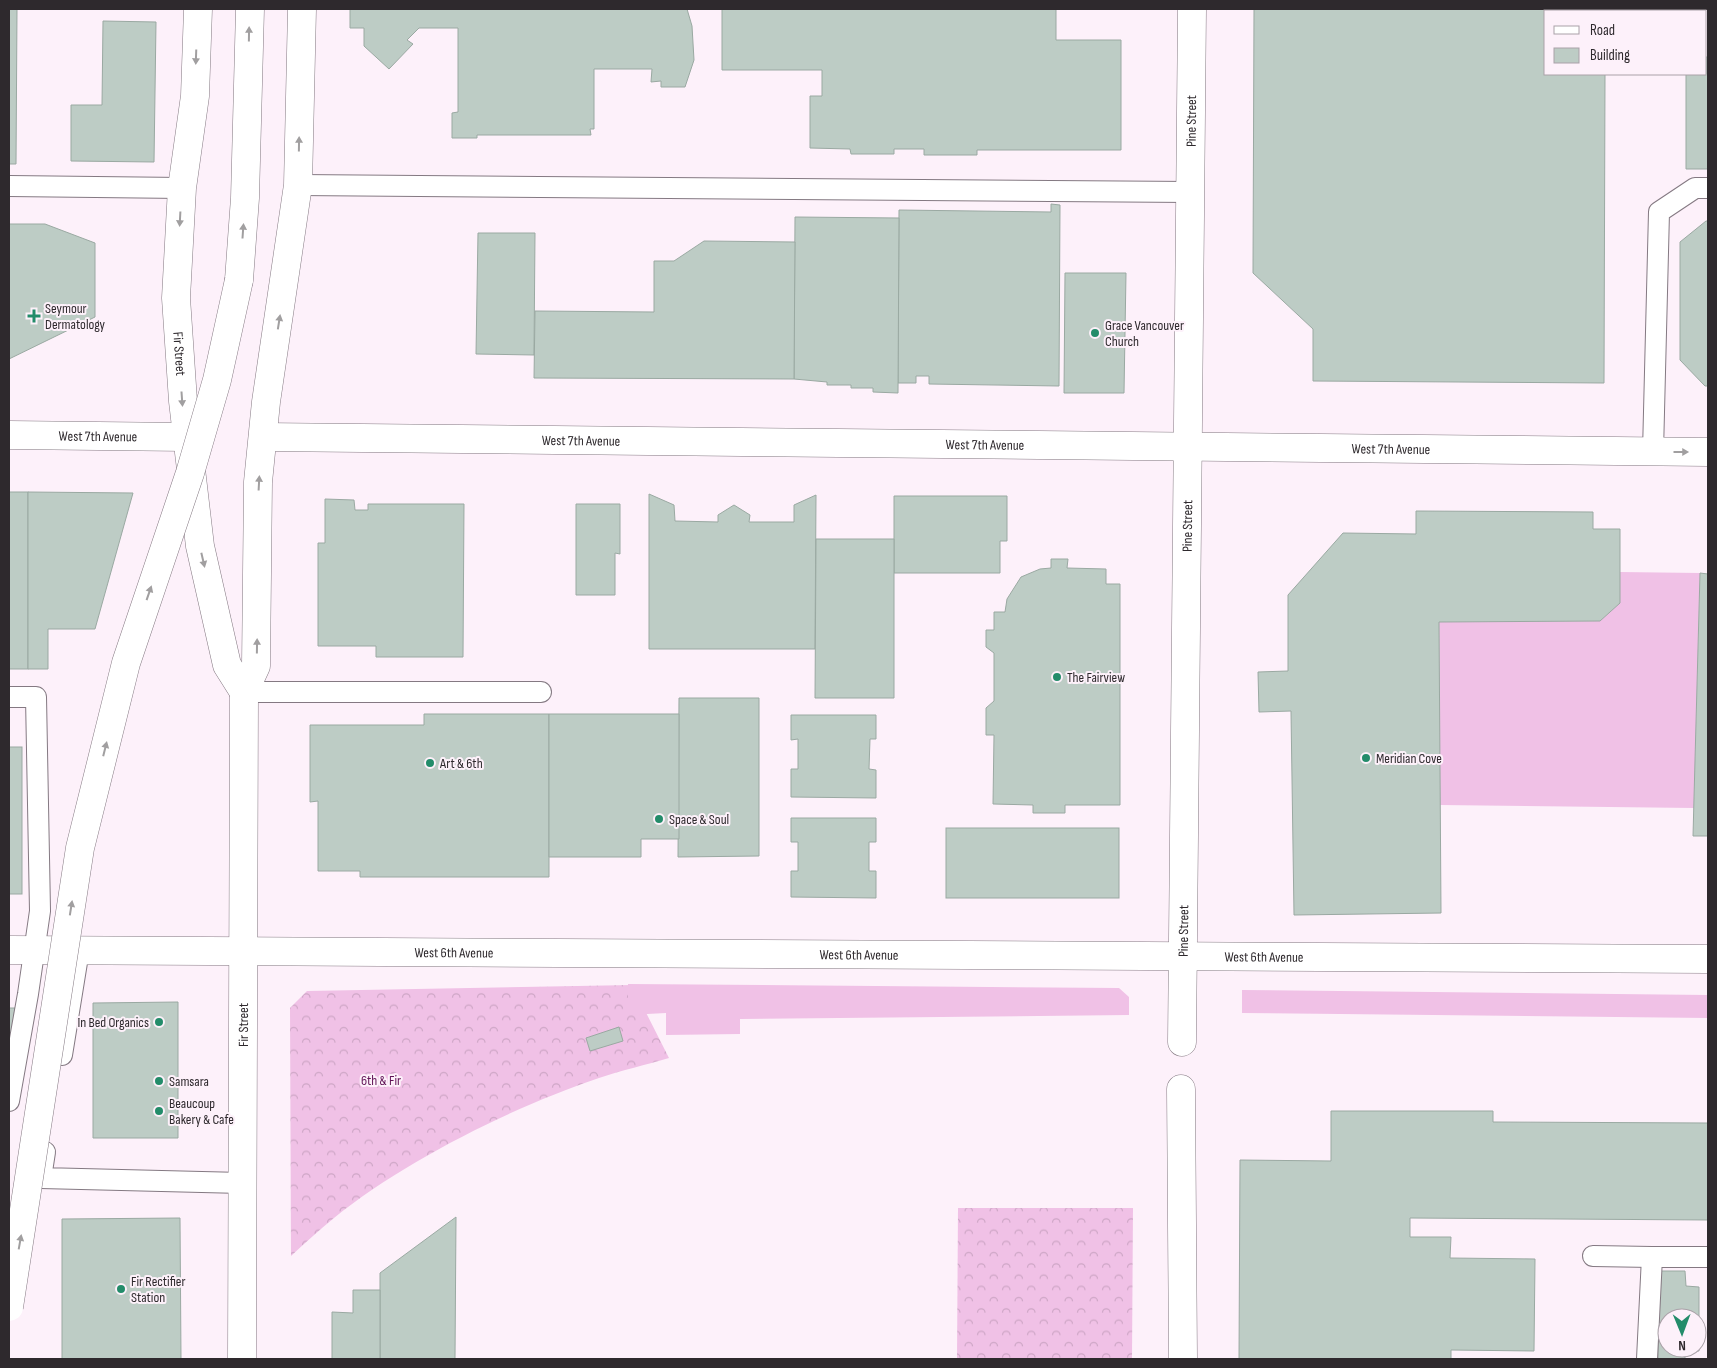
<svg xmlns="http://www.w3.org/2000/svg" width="1717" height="1368" font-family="'Sofia Sans Condensed',sans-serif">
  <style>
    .forest { fill: url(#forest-crowns) }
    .garden { fill: #f0c1e6 }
    .building { fill: #bdccc5; stroke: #9aa9a2; fill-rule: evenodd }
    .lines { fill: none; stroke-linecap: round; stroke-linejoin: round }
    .service-casing { stroke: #847982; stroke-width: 22 }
    .minor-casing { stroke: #847982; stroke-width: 29 }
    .tertiary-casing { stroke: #847982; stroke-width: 29 }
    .trunk-casing { stroke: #847982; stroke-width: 29 }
    .service { stroke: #fff; stroke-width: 20 }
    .minor { stroke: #fff; stroke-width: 28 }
    .tertiary { stroke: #fff; stroke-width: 28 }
    .trunk { stroke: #fff; stroke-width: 28 }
    .trunk-bridge-casing { stroke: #847982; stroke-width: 29; stroke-linecap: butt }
    .trunk-bridge { stroke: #fff; stroke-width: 28 }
    .oneway { fill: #a19fa0 }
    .poi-dot { fill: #238c6a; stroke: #fdf1fa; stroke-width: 2 }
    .labels { text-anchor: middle; stroke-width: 4; stroke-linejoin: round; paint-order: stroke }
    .street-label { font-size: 14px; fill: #2e292d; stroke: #fdf1fa }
    .poi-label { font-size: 14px; fill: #2e292d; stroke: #fdf1fa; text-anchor: start }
    .park-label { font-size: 14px; fill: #601356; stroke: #fdf1fa }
  </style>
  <defs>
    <pattern id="forest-crowns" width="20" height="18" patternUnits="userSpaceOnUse" patternTransform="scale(1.25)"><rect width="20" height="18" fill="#f0c1e6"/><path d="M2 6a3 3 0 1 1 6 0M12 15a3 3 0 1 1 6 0" fill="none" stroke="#cea6c6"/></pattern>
  </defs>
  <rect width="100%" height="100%" fill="#fdf1fa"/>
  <!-- forest -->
  <g class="forest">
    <path d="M632,985L669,1058C646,1065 622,1070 599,1078C513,1107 404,1161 334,1218C319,1230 305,1243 291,1256L290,1008L307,991Z"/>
    <path d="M958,1208H1133L1132,1359H957Z"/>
  </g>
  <!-- garden -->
  <g class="garden">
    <path d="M1620,572L1700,573L1694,808L1440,805L1439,622L1600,621L1620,603Z"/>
    <path d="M628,984L1119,988L1129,997V1015L740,1019V1034L666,1035V1013L628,1015Z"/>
    <path d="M1242,990L1708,995V1018L1242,1013Z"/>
  </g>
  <!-- building -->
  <g class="building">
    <path d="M9,9H17L16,164H9Z"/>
    <path d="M350,9H687L692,26L694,60L685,87H661V81L651,82L652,69H594V129H590L591,135H477V138H452V113L458,112V28H419L407,40L413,44L389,69L364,46V28H350Z"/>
    <path d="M722,9H1056V40H1121V150H977V155H924V149H894V154H851L850,149L810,148V96H822V70H722Z"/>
    <path d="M1254,9H1562L1565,11H1546V74H1605L1604,383L1313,381V329L1253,273Z"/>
    <path d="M103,21L156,22L154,162L71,161V105H102Z"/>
    <path d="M1706,57H1708V169H1686V74H1706Z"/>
    <path d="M1051,204L1060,205L1059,386L929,384V376H916V383H898L899,210L1051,212Z"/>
    <path d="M795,217L899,218L898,393L873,392V388H851V385H827V382L794,379Z"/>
    <path d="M1706,221H1708V386H1705L1680,360V242Z"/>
    <path d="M9,224H45L95,243V317L9,359Z"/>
    <path d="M478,233H535L534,355L476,354Z"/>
    <path d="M704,241L795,242L794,379L534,378L535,311L654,312V261H674Z"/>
    <path d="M1065,273H1126L1124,393H1064Z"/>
    <rect x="9" y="492" width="19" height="177"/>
    <path d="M28,492L133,493L95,629H48V669H28Z"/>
    <path d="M649,494L674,505L675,521L718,522V515L734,505L750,515L749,522H794V505L816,495L815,649H649Z"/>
    <path d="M894,496H1007V541H1000V573H894Z"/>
    <path d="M325,499L354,500L355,510H368V504H464L463,657H376V646H318V543H325Z"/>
    <path d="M576,504H620V554L615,553V595H576Z"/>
    <path d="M1416,511L1593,512V529H1620V603L1600,621L1439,622L1441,913L1294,915L1291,711L1259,712L1258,672L1288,671V595L1343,533L1416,534Z"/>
    <path d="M816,539H894V698H815Z"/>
    <path d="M1051,559H1068L1067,568L1106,569V584H1120V805H1065V813H1033V805L993,804L994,735H986V708L994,701V653L986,647V630H994V612H1005L1007,599L1021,577L1040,569L1051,568Z"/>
    <path d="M1700,573L1708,574V836H1693Z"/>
    <path d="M679,698H759V856L678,857Z"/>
    <path d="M424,714H549V877H360V871H318V801L310,802V725H424Z"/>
    <path d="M549,714H679V839H641V857H549Z"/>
    <path d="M791,715H876V739H870L869,769L876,770V798L791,797V769H798V739L791,740Z"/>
    <rect x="9" y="747" width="13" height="147"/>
    <path d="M791,818H876V842H869V871H876V898L791,897V871H798V842H791Z"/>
    <rect x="946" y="828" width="173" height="70"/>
    <path d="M178,1002V1138H93V1003Z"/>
    <path d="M9,1008H15L9,1051Z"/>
    <path d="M619,1027L623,1041L590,1051L586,1038Z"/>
    <path d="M1331,1111H1493V1122L1708,1123V1220L1410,1218V1237H1451L1450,1258L1535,1259L1534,1351L1451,1350V1359H1239L1240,1160L1331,1161Z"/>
    <path d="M456,1217L455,1359H380V1273Z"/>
    <path d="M180,1218L181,1359H62V1219Z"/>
    <path d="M1658,1271H1685L1686,1286L1699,1287V1351H1685V1359H1658ZM1667,1318H1697V1348H1667Z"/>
    <path d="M353,1290H380V1359H332V1312L353,1313Z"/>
  </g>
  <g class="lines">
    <!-- service casing -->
    <g class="service-casing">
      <g id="service">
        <path d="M298,185L1191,192"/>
        <path d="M9,186L182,188"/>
        <path d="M1653,452L1659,212L1695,188H1708"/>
        <path d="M244,692H541"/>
        <path d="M9,697H36L40,911L28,994L9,1101"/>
        <path d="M62,1055L79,950"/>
        <path d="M45,1152L41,1178L242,1183"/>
        <path d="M1593,1256L1652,1257"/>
        <path d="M1647,1359L1652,1257H1708"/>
      </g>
    </g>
    <!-- minor casing -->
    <g class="minor-casing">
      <g id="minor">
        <path id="s1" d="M9,435L186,437"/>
        <path id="s2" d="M263,437L1708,452"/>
        <path id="s3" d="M9,950L1708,959"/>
        <path id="s4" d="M1182,1042L1192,9"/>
        <path d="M1181,1089L1183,1359"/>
      </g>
    </g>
    <!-- tertiary casing -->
    <g class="tertiary-casing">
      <g id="tertiary">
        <path id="s5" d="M198,9L195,96L182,188L176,298L183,401L200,546L227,665L244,692"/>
        <path id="s6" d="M242,1359L244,692L256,666L258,482L266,402L298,185L302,9"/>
      </g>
    </g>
    <!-- trunk casing -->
    <g class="trunk-casing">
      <path id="trunk" d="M239,280L245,198L250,9"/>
    </g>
    <!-- service -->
    <use href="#service" class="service"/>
    <!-- minor -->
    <use href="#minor" class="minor"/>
    <!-- tertiary -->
    <use href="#tertiary" class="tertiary"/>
    <!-- trunk -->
    <use href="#trunk" class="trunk"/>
    <!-- trunk-bridge casing -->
    <g class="trunk-bridge-casing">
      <path id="trunk-bridge" d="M9,1307L80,848L126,663L190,473L217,380L239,280"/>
    </g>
    <!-- trunk-bridge -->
    <use href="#trunk-bridge" class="trunk-bridge"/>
  </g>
  <!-- one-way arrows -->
  <defs><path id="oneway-solid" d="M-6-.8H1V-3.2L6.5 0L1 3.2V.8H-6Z" transform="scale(1.25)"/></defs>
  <g class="oneway">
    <use href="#oneway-solid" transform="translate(249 34) rotate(-89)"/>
    <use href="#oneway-solid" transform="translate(196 57) rotate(92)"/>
    <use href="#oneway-solid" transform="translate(299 144) rotate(-89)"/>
    <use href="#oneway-solid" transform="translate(180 219) rotate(93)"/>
    <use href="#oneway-solid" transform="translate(243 231) rotate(-86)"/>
    <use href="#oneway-solid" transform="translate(279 322) rotate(-81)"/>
    <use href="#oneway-solid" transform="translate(182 399) rotate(86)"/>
    <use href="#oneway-solid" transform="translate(1681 452)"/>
    <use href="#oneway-solid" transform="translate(259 483) rotate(-87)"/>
    <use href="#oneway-solid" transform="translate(203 560) rotate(77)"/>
    <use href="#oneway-solid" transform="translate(149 593) rotate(-71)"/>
    <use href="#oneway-solid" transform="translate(257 646) rotate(-89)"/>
    <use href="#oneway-solid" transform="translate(105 749) rotate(-76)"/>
    <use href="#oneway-solid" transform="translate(71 908) rotate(-81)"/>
    <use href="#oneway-solid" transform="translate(20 1242) rotate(-80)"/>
  </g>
  <!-- markers -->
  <g class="poi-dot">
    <path d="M31.5 308.5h5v5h5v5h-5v5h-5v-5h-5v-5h5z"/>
    <circle cx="1095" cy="333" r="5"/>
    <circle cx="1057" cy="677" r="5"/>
    <circle cx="1366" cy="758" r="5"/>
    <circle cx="430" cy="763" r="5"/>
    <circle cx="659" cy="819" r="5"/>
    <circle cx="159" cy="1022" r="5"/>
    <circle cx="159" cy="1081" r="5"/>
    <circle cx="159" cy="1111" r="5"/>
    <circle cx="121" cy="1289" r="5"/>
  </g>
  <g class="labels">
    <!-- street labels -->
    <g class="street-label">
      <text dy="5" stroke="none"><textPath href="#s4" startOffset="921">Pine Street</textPath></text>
      <text dy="5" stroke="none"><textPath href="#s5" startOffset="346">Fir Street</textPath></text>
      <text dy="5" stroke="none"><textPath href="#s1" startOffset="89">West 7th Avenue</textPath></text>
      <text dy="5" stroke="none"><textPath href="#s2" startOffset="318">West 7th Avenue</textPath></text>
      <text dy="5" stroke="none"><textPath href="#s2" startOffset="722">West 7th Avenue</textPath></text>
      <text dy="5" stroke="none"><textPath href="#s2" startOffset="1128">West 7th Avenue</textPath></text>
      <text dy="5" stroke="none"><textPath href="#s4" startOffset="516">Pine Street</textPath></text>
      <text dy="5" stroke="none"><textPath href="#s4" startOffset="111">Pine Street</textPath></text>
      <text dy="5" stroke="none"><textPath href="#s3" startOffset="445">West 6th Avenue</textPath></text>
      <text dy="5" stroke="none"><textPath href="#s3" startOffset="850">West 6th Avenue</textPath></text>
      <text dy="5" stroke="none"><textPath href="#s3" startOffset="1255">West 6th Avenue</textPath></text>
      <text dy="5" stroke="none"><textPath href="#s6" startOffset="334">Fir Street</textPath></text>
    </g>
    <!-- poi labels -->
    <g class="poi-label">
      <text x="45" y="313">Seymour<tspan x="45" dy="16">Dermatology</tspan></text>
      <text x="1105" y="330">Grace Vancouver<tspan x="1105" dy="16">Church</tspan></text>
      <text x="1067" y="682">The Fairview</text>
      <text x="1376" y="763">Meridian Cove</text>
      <text x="440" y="768">Art &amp; 6th</text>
      <text x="669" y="824">Space &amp; Soul</text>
      <text x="149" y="1027" text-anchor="end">In Bed Organics</text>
      <text x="169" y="1086">Samsara</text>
      <text x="169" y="1108">Beaucoup<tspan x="169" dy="16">Bakery &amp; Cafe</tspan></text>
      <text x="131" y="1286">Fir Rectifier<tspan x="131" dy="16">Station</tspan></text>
    </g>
    <!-- park labels -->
    <g class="park-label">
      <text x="381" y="1085">6th &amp; Fir</text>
    </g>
  </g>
  <!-- border -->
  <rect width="1717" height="1368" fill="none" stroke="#2e292d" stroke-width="20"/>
  <!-- legend -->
  <rect x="1544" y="10" width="162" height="65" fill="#fdf1fa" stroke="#aaa1a8"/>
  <rect x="1554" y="26" width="25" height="8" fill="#ffffff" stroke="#aaa1a8"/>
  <text x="1590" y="35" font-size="15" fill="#2e292d">Road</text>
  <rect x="1554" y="48" width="25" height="15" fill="#bdccc5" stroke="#aaa1a8"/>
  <text x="1590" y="60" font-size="15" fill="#2e292d">Building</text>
  <!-- north arrow -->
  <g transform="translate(1682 1333) rotate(179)"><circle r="24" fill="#fdf1fa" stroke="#aaa1a8"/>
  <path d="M0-4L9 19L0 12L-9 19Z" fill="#238c6a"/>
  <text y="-8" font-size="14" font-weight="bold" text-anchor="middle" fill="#2e292d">N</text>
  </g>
</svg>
